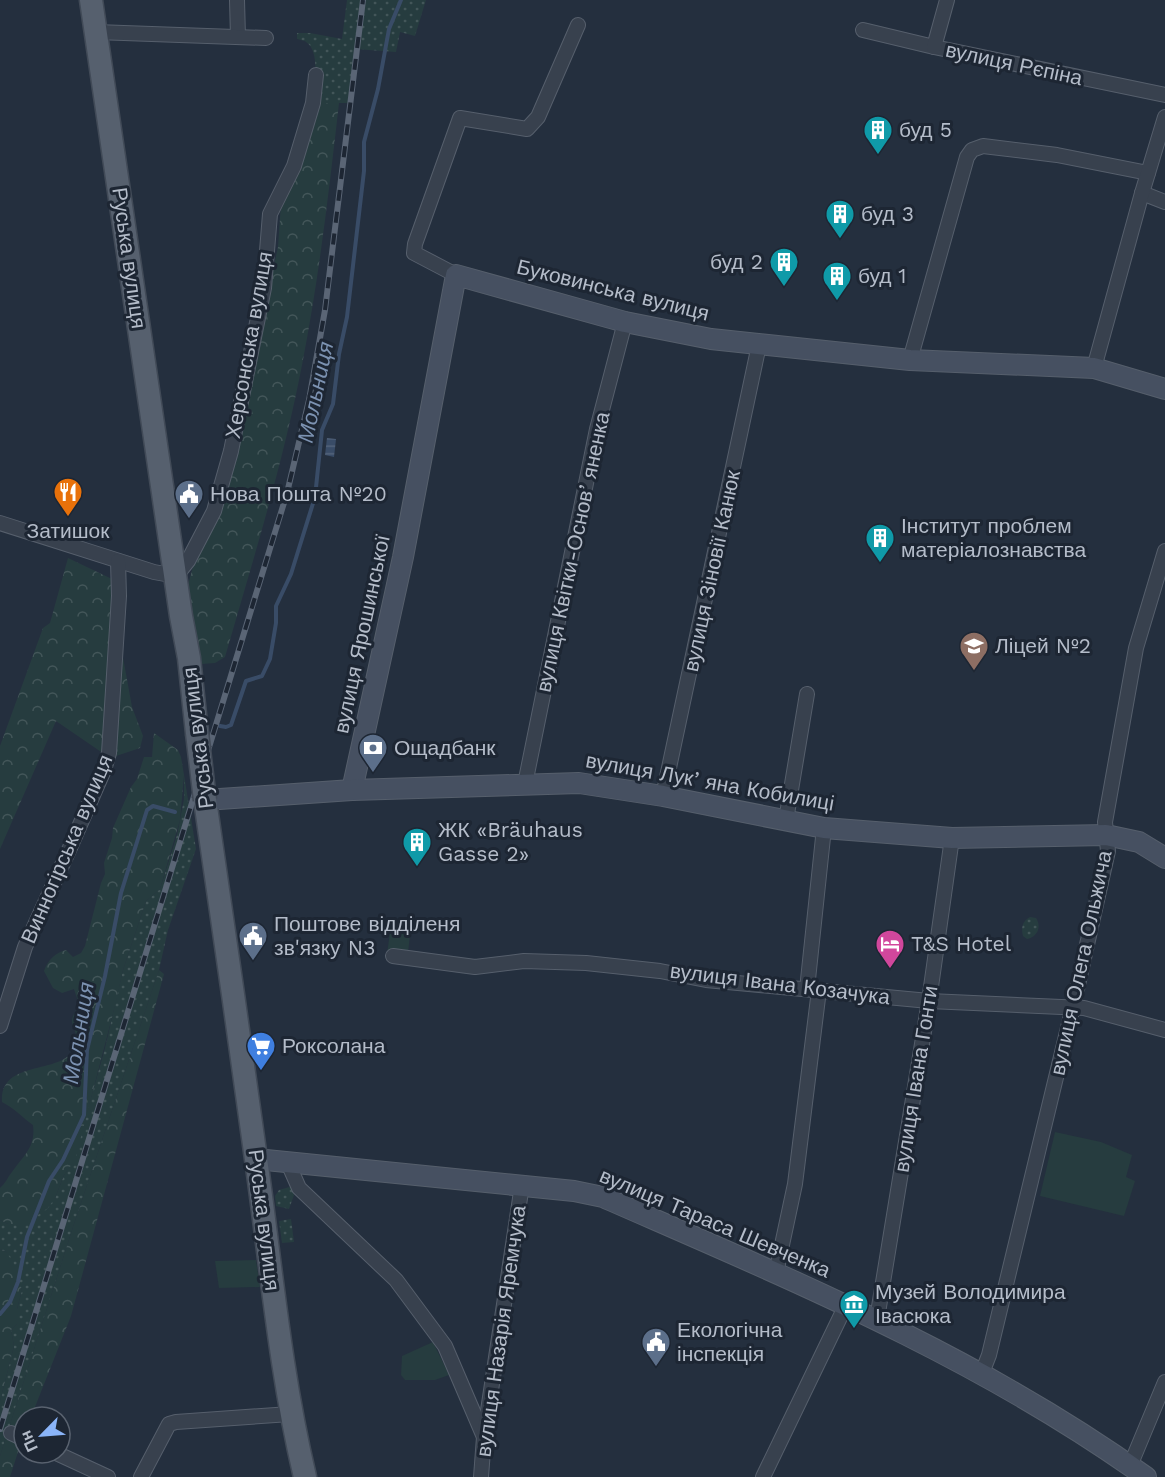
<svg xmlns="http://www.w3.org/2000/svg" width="1165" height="1477" font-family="'Work Sans',sans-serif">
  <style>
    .grass { fill: url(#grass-dots) }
    .forest { fill: url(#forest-crowns) }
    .park { fill: #263c3f }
    .water { fill: url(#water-rules) }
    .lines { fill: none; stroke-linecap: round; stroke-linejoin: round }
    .stream { stroke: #394c67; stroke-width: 4 }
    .street-casing { stroke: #565f6c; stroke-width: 16 }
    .secondary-casing { stroke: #565f6c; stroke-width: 22 }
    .primary-casing { stroke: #414a57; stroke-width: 25 }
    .street { stroke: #38414e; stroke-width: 14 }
    .secondary { stroke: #465061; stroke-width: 20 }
    .primary { stroke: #56606e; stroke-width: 22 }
    .rail-casing { stroke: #5a6575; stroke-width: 6 }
    .rail { stroke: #1d2633; stroke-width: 4; stroke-dasharray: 11; stroke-linecap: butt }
    .primary-bridge-casing { stroke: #414a57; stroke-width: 25; stroke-linecap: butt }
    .primary-bridge { stroke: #56606e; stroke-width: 22 }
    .labels { text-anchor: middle; stroke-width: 6; stroke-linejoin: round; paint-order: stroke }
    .street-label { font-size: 21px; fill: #b4bcc9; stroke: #1d2633 }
    .poi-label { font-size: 21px; fill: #b4bcc9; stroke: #1d2633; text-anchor: start }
    .water-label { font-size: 22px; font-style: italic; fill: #7c92b1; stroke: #1d2633 }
  </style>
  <defs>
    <pattern id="grass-dots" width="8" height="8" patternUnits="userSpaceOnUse" patternTransform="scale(1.5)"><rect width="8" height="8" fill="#263c3f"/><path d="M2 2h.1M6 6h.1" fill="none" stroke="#435659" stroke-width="1.8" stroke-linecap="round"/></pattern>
    <pattern id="forest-crowns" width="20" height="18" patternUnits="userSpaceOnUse" patternTransform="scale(1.5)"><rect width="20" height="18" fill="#263c3f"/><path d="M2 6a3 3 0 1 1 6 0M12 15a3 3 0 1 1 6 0" fill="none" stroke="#435659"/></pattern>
    <pattern id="water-rules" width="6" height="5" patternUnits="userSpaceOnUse" patternTransform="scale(1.5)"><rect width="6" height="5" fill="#394c67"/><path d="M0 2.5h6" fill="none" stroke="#53647b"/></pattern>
  </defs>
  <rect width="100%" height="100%" fill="#242f3e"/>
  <!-- grass -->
  <g class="grass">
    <path d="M347,0H426L415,36L400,32L396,52L355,49L350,103H313C314,88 321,51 306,42C306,41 297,39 297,39V33H310L342,39Z"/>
    <path d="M184,775L196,849L168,930L159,970L73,1227L0,1456V1401L14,1346L11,1330L17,1324V1309L22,1290L6,1252L0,1249V1220L8,1224L55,1198L64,1175L73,1162L105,1048L123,970L146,901L160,889L177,835L184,799Z"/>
    <path d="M1030,917L1036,918C1042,927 1037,937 1027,939L1023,936C1021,928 1022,921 1030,917Z"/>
    <path d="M293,1186L294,1195L289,1209L276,1206L275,1196L279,1190Z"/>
    <path d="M291,1219L294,1242L282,1243L279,1221Z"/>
  </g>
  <!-- forest -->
  <g class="forest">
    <path d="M317,103H339C329,191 319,278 302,365C283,464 253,560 225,657L215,663L201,664L186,592L266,303L278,247L281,203Z"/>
    <path d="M68,558L112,579L118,589L120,641L132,707L143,736L140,748L110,758L56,721L0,849V746L43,628L50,623Z"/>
    <path d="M154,733L178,750L181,757L184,775L180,820L160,889L146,901L123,970L116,1002L75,1160L64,1175L55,1198L48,1208L22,1226L8,1224L0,1220V1188C6,1183 7,1178 12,1172C23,1156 36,1147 33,1125C22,1117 14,1108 2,1102C0,1054 73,1080 77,1039C77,1033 72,1027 72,1021C72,1015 78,1009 78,1003C78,999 75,993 74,989L62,993L53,988L44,971C48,960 55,953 66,950L73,957L81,953L85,946L101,883L105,874L104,863L112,838L113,828L131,787L137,779L144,757H152Z"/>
    <path d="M159,970L164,974L71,1316L31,1417H24V1433L10,1477H0V1456L73,1227Z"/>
    <path d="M0,1249L6,1252L13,1262L22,1290L17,1309V1324L11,1330L14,1346L0,1401Z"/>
  </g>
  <!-- park -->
  <g class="park">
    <path d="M390,932L410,935L408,953L393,952L387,954Z"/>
    <path d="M1055,1132L1101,1142L1132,1155L1126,1177L1135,1181L1124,1216L1040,1196Z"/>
    <path d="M256,1260L260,1287L219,1288L215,1261Z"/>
    <path d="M433,1342L449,1375L435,1380H405L401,1375L402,1356Z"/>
  </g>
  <!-- water -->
  <path class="water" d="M327,438L336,439L334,457L325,455Z"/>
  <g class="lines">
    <!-- stream -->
    <g class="stream">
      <path d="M220,726L226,727L231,725L246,681L262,676L270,659L276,623V606L291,574L315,497L322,430L333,404L339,354L347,317L364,171V142L378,89L389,29L401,0"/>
      <path d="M0,1314L10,1302L18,1282L27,1237L49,1181L63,1160L84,1115L87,1050L105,976L121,893L147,810L153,806L175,812"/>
    </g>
    <!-- street casing -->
    <g class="street-casing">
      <g id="street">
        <path d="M237,0L238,37"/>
        <path d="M863,30L934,47L1165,95"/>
        <path d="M96,32L266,38"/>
        <path d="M934,47L947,0"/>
        <path d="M1142,193L1165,202"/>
        <path d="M456,275L414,253L415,244L460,118L527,129L538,117L578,25"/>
        <path d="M910,360L967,157L972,150L983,146L1057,155L1148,173"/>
        <path d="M1094,368L1142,193L1165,117"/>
        <path d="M0,523L154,572L176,576L188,561L214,511L231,451L264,288L270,214L294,166L313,103L316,75"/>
        <path d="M525,784L597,429L625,322"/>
        <path d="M663,796L759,345"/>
        <path d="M786,820L807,694"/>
        <path d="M393,956L475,967L524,961L586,963L660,971L706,980L929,1001L1084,1008L1165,1030"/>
        <path d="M807,989L824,828"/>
        <path d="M0,1026L25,947L69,850L104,770L109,753L119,596L118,561"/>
        <path d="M288,1163L299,1188L396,1280L445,1346L484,1437"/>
        <path d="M776,1273L795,1184L819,990"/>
        <path d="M877,1319L929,1001L952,838"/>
        <path d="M982,1373L989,1355L1073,1007L1108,851L1105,822L1136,648L1165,551"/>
        <path d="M11,1433L24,1439"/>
        <path d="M56,1453L108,1477"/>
        <path d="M1130,1466L1165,1382"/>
        <path d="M141,1477L169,1424L176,1422L290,1414"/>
        <path d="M481,1477L484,1437L522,1185"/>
        <path d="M763,1477L846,1305"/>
      </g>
    </g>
    <!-- secondary casing -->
    <g class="secondary-casing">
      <g id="secondary">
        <path d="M352,790L403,557L456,275L625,322L711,339L910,360L1094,368L1165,389"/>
        <path d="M205,800L352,790L579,783L663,796L824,828L952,838L1106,835L1139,842L1165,858"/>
        <path d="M256,1159L574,1191L603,1197C790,1279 979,1357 1146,1477"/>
      </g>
    </g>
    <!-- primary casing -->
    <g class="primary-casing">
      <g id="primary">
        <path d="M91,0L181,616L189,658L197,733"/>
        <path d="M205,800C222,920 240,1039 256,1159C271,1265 280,1372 305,1477"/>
      </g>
    </g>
    <!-- street -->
    <use href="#street" class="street"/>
    <!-- secondary -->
    <use href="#secondary" class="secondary"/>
    <!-- primary -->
    <use href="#primary" class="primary"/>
    <!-- rail casing -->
    <g class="rail-casing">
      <path id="rail" d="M0,1429L287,493L309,400L325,310L363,0"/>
    </g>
    <!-- rail -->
    <use href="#rail" class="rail"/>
    <!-- primary-bridge casing -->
    <g class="primary-bridge-casing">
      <path id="primary-bridge" d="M197,733L205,800"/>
    </g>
    <!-- primary-bridge -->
    <use href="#primary-bridge" class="primary-bridge"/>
  </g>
  <!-- icons -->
  <defs>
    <g id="building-pin" transform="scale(1.5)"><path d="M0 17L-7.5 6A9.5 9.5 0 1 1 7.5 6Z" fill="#0f9aa8" stroke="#1d2633"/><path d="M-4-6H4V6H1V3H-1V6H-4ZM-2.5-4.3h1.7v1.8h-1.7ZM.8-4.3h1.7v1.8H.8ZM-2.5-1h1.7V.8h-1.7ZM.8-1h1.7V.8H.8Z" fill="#fff"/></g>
    <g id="restaurant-pin" transform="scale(1.5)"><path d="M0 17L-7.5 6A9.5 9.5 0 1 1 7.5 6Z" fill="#e8710a" stroke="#1d2633"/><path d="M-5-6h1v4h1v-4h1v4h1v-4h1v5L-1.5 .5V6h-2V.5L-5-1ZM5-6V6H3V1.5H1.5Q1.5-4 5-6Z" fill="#fff"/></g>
    <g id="civic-pin" transform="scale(1.5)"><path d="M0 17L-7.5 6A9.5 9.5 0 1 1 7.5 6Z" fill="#5c6f8a" stroke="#1d2633"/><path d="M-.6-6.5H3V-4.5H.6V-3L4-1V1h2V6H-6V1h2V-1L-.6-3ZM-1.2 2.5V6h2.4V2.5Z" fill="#fff"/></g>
    <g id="school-pin" transform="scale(1.5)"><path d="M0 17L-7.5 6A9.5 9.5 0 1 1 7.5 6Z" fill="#8d6e63" stroke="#1d2633"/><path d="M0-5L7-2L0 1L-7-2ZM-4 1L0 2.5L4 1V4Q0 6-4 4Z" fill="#fff"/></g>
    <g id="bank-pin" transform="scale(1.5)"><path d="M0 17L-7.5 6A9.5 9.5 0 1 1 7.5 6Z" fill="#5c6f8a" stroke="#1d2633"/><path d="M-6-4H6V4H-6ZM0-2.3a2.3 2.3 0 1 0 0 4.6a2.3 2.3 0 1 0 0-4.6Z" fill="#fff"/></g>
    <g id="hotel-pin" transform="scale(1.5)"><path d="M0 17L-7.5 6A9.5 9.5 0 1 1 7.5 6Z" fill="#d1479c" stroke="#1d2633"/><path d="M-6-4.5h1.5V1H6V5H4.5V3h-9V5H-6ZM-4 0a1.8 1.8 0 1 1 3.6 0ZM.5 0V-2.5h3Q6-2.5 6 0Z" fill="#fff"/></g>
    <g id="supermarket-pin" transform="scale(1.5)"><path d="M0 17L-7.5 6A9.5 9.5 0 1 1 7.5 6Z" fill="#3f7fe0" stroke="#1d2633"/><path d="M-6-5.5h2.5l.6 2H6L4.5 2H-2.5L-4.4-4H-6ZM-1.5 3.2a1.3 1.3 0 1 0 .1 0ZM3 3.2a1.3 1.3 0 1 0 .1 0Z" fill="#fff"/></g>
    <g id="museum-pin" transform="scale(1.5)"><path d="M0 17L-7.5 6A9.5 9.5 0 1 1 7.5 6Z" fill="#0f9aa8" stroke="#1d2633"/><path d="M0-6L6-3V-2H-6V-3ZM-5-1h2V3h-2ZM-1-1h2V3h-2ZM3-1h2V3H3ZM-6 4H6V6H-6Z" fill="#fff"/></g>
  </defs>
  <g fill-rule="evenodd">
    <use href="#building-pin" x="878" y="130"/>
    <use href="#building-pin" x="840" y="214"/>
    <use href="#building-pin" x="784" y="262"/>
    <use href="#building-pin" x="837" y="276"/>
    <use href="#restaurant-pin" x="68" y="492"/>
    <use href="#civic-pin" x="189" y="494"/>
    <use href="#building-pin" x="880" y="538"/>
    <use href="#school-pin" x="974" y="646"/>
    <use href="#bank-pin" x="373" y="748"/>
    <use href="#building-pin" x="417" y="842"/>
    <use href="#civic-pin" x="253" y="936"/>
    <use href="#hotel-pin" x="890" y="944"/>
    <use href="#supermarket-pin" x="261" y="1046"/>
    <use href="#museum-pin" x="854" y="1304"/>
    <use href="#civic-pin" x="656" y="1342"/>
  </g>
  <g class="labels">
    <!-- street labels -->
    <g class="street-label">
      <text transform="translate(1014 64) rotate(12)" y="7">вулиця Рєпіна</text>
      <text transform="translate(129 258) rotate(82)" y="7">Руська вулиця</text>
      <text transform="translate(613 290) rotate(14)" y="7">Буковинська вулиця</text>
      <text transform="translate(249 345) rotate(-80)" y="7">Херсонська вулиця</text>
      <text transform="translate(573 552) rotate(-78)" y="7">вулиця Квітки-Основʼяненка</text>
      <text transform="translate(712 571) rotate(-78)" y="7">вулиця Зіновії Канюк</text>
      <text transform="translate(362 634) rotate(-78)" y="7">вулиця Ярошинської</text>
      <text transform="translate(198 738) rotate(-97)" y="7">Руська вулиця</text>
      <text transform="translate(710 782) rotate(10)" y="7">вулиця Лукʼяна Кобилиці</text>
      <text transform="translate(67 849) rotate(-67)" y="7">Винногірська вулиця</text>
      <text transform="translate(1081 963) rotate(-78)" y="7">вулиця Олега Ольжича</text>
      <text transform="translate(780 984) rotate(7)" y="7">вулиця Івана Козачука</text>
      <text transform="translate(916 1079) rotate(-81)" y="7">вулиця Івана Гонти</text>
      <text transform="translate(264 1220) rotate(83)" y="7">Руська вулиця</text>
      <text transform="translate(715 1223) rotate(23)" y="7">вулиця Тараса Шевченка</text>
      <text transform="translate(501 1331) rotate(-82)" y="7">вулиця Назарія Яремчука</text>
    </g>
    <!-- poi labels -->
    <g class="poi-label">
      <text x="899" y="137">буд 5</text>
      <text x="861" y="221">буд 3</text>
      <text x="763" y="269" text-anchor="end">буд 2</text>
      <text x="858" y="283">буд 1</text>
      <text x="210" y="501">Нова Пошта №20</text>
      <text x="901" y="533">Інститут проблем<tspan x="901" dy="24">матеріалознавства</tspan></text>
      <text x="68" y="538" text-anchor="middle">Затишок</text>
      <text x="995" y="653">Ліцей №2</text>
      <text x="394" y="755">Ощадбанк</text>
      <text x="438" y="837">ЖК «Bräuhaus<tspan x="438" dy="24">Gasse 2»</tspan></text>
      <text x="274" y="931">Поштове відділеня<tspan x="274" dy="24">зв'язку N3</tspan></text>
      <text x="911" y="951">T&amp;S Hotel</text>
      <text x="282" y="1053">Роксолана</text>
      <text x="875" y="1299">Музей Володимира<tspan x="875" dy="24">Івасюка</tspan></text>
      <text x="677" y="1337">Екологічна<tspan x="677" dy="24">інспекція</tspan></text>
    </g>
    <!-- water labels -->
    <g class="water-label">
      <text transform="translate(315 392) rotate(-78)" y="8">Мольниця</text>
      <text transform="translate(78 1033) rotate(-81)" y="8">Мольниця</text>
    </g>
  </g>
  <!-- north arrow -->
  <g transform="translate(42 1435) rotate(245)"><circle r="28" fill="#1d2633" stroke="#59626f" stroke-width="1.5"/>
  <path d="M0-4.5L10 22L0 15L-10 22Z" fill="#8ab4f8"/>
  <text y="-9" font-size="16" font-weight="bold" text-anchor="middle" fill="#b4bcc9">Пн</text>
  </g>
</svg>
